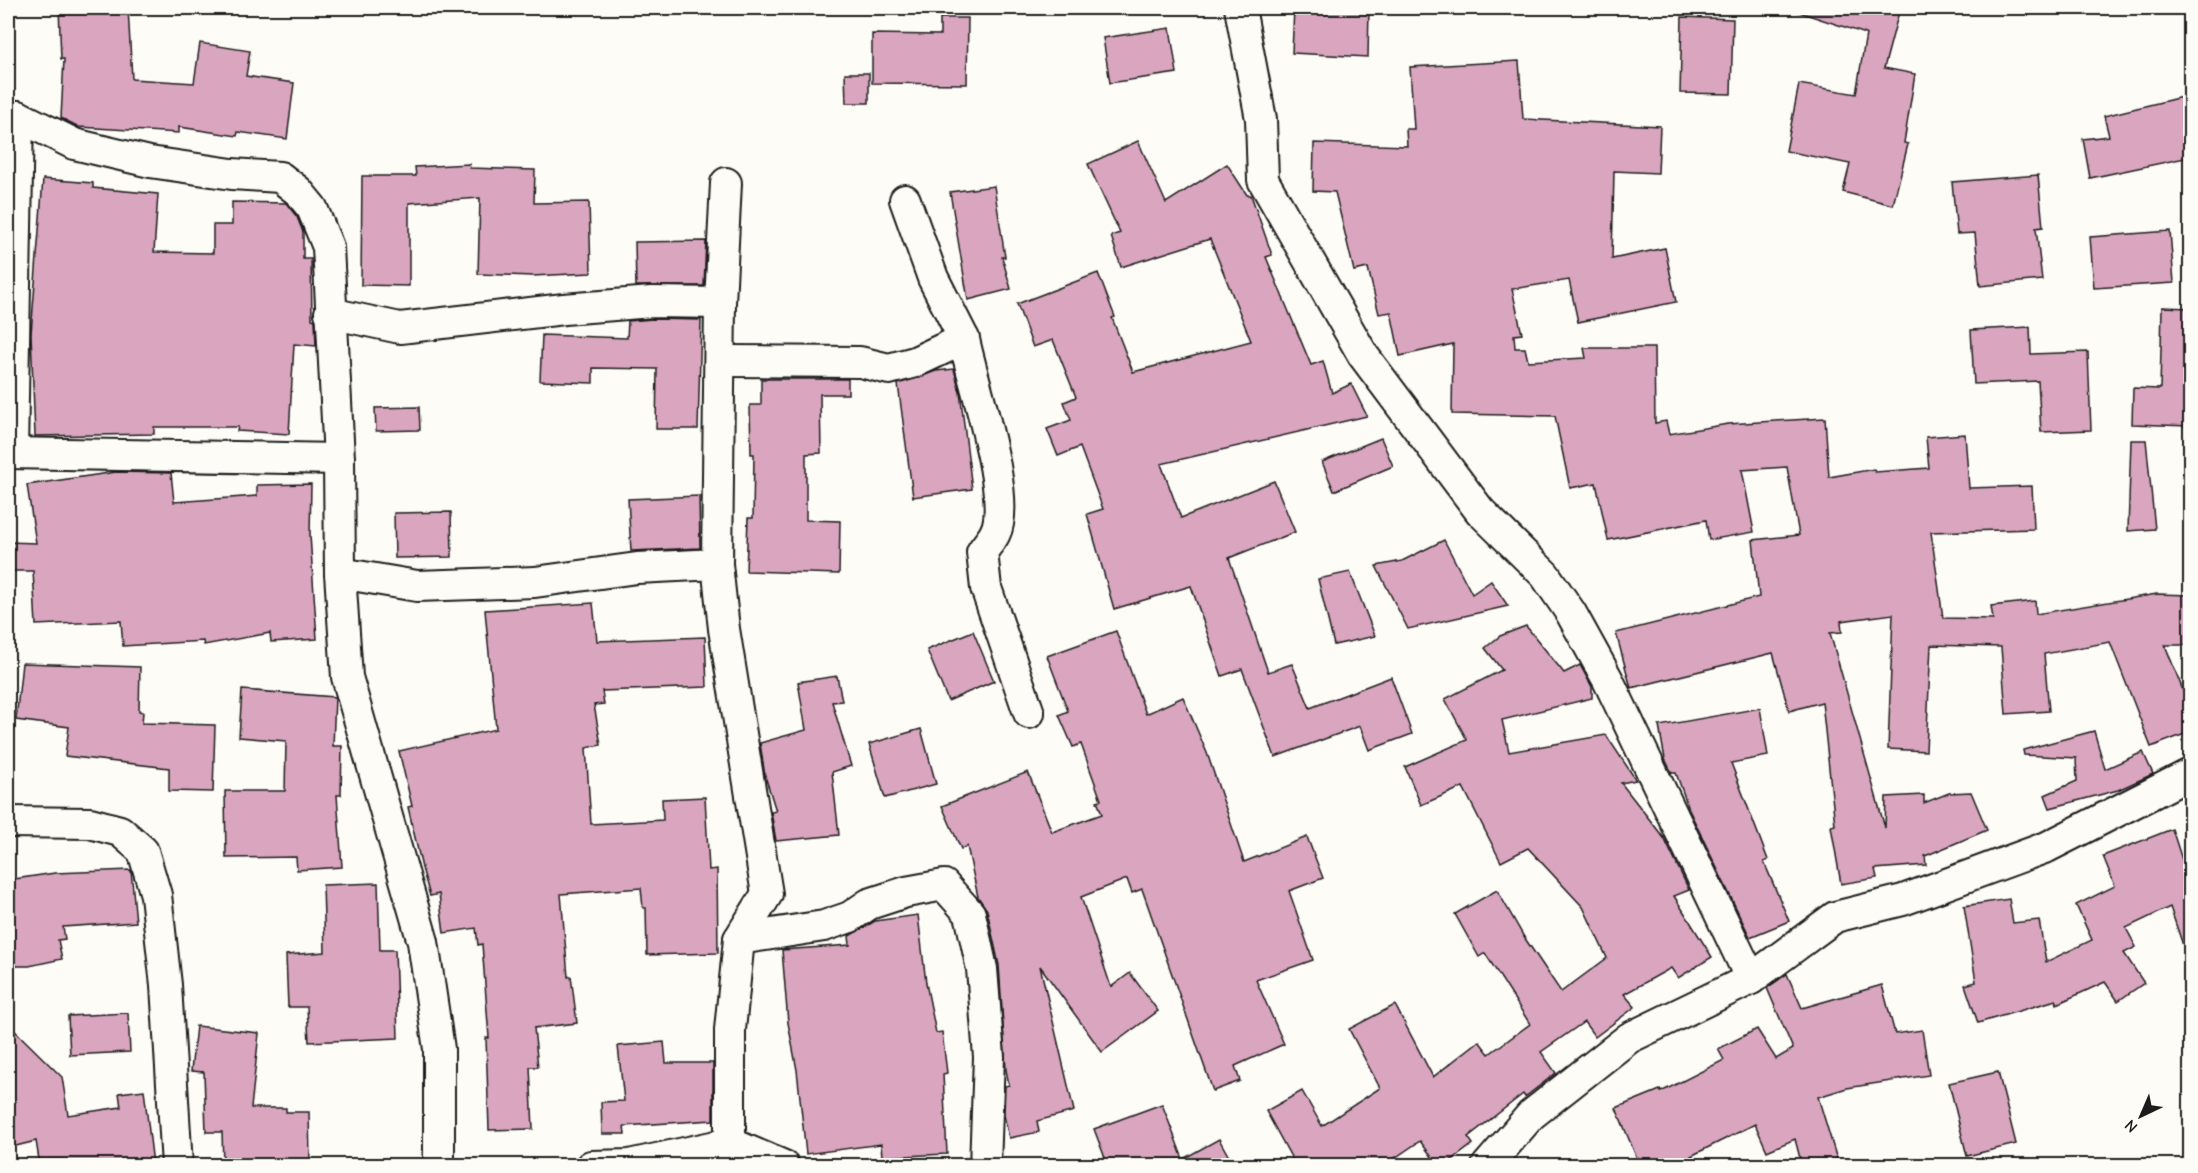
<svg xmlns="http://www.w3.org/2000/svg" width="2198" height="1173" font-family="'Comic Neue',sans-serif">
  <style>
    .building { fill: #daa5bf; stroke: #1c1c1c; stroke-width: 1.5 }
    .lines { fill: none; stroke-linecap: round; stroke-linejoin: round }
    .street-casing { stroke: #1c1c1c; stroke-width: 34 }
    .street { stroke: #fdfcf7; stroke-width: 30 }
  </style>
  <rect width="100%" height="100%" fill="#fdfcf7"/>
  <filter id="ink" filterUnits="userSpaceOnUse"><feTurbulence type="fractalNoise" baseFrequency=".0167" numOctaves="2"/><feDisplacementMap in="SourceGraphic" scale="12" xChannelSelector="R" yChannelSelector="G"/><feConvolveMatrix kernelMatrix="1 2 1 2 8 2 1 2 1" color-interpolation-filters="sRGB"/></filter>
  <g filter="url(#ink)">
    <!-- building -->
    <g class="building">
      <path d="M59,8H128L132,79L194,83L200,43L250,51L246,76L294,83L287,139L238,132L237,136L179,127V133L79,127L61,118L64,59H61Z"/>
      <path d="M1294,8H1369L1368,57L1292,53Z"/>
      <path d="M1799,8H1900L1884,68L1915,74L1904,143L1908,144L1893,205L1843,192L1850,164L1786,151L1799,84L1856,94L1866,34L1799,12Z"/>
      <path d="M1682,17L1733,19L1731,94L1680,93Z"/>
      <path d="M940,18H968L967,84L872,83V34L940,35Z"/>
      <path d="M1170,28L1177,73L1110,83L1103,38Z"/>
      <path d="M1519,61L1523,119L1660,126L1658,173L1614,171L1612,259L1665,248L1676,302L1578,322L1569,280L1512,289L1522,334L1514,335L1515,348H1525L1528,361L1586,358L1584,348H1654L1655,423L1666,421L1669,434L1728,424L1825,418L1829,477L1874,469L1875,472L1929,468L1926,437L1965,434L1969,488L2032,486L2034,529L1931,532L1943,618L1993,619L1991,606L2035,601L2036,614L2157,594L2190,595V645H2165L2190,708V732L2151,747L2110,642L2044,654L2049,711L2006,714L2001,647L1931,645L1926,751L1888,749L1893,614L1841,621L1842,632L1830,633L1885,828L1886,797L1924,795V803L1949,793L1971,792L1987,830L1925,856L1926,865L1875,869L1877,878L1841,884L1831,826L1835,825L1822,702L1789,711L1773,653L1631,688L1616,633L1759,597L1753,540L1799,535L1787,467L1742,470L1754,532L1709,540L1706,520L1608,540L1596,483L1570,488L1555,416L1452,414L1453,344L1400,356L1391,312L1379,314L1368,268L1354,271L1335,192L1313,191L1314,143L1407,146L1406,129H1414L1410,67Z"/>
      <path d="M845,73H869V103H846Z"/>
      <path d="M2190,95V157L2090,178L2083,139L2109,136L2104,116Z"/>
      <path d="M1138,141L1166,203L1227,164L1247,195H1251L1272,255L1266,257L1311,365L1323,361L1332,393L1351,384L1367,416L1161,464L1181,518L1274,481L1295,532L1229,558L1268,672L1292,664L1310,708L1391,677L1412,734L1369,750L1360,726L1275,757L1242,669L1222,676L1191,586L1114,609L1087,514L1103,509L1080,447L1058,456L1047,429L1071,420L1064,402L1076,397L1053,340L1033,347L1017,304L1098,273L1115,317L1112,318L1133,372L1251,341L1210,239L1121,267L1111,236L1120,233L1088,164Z"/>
      <path d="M469,164L470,168L535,170L534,203L589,202L591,273L532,276L478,274L480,198L409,203V286L361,285L362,176H416L415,167Z"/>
      <path d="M2038,175L2043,227L2036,228L2042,280L1980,286L1975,233L1957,234L1952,182Z"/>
      <path d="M43,179L93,183V188L158,194L154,252L213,253V225H232V202L286,203L297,217L303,232V259H311L312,319L315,320L316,346L294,344L289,434L237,431L238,427H154V434L35,436L31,334Z"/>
      <path d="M994,186L1005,257H1002L1011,289L968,300L950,192Z"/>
      <path d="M2170,231L2174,283L2094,288L2090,237Z"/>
      <path d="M706,241L704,286H636L635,242Z"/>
      <path d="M2162,307L2190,308V426L2132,424L2133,388L2160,389Z"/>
      <path d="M653,319L701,320L698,429H656L657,369L593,368V383L540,381L542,335L627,338L628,321Z"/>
      <path d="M2030,327L2031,354L2088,352L2091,430L2041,432L2038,381L1974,384L1971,330Z"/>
      <path d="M954,369L960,392L972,489L913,497L898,384L936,371Z"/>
      <path d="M761,379H848V394H820L821,453L806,454V520L840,521L839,574L746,571L748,518H753L754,454H751L750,405H761Z"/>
      <path d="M419,407L420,430L376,431L375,408Z"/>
      <path d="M1381,438L1393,466L1334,491L1322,462Z"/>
      <path d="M2131,440H2146L2155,529L2128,531Z"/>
      <path d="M116,472L171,473L174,502L257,496V485L311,484L310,535L317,639L271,642L270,633L204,645L203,641L123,646L121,621L36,625L33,571H8V542L36,543L27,485Z"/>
      <path d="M699,496L700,548L631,551L628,499Z"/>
      <path d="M451,512L452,557L395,558L394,513Z"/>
      <path d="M1444,540L1472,594L1491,581L1508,606L1408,629L1376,566L1402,561Z"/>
      <path d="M1350,572L1375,636L1334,645L1318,579Z"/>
      <path d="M593,603L597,641L705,637L707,687L602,691L604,704L594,705L601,745L586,748L591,824L663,820L662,799L705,797L709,870L717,869L718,953L647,955L646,908H643L641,888L561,894L568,977L571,976L577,1023L534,1028L538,1067H530L533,1129L489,1130L486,1038H489L482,944L478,945L476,928L444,933L439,894L430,896L422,868L408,807L412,806L399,751L496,729L485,610Z"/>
      <path d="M1526,626L1564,673L1580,665L1592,687V698L1502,720L1509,752L1606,735L1636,780L1621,783L1664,838L1689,890L1674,896L1712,957L1678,978L1671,968L1624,994L1635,1007L1595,1037L1584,1022L1541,1052L1556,1073L1525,1097L1523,1094L1468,1137L1473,1144L1444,1166H1439L1420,1141L1383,1166H1296L1266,1111L1302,1091L1322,1126L1380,1088L1349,1029L1395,1005L1433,1077L1479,1041L1489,1054L1530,1024L1485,953L1479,957L1455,914L1497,890L1524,937L1561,992L1607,958L1583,907L1528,848L1501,862L1463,787L1421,805L1405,767L1467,740L1445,699L1502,670L1485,648L1500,636Z"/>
      <path d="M973,631L994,681L948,701L927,650Z"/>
      <path d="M1116,631L1146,714L1183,697L1207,753L1244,862L1307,837L1323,878L1289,891L1313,960L1256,980L1284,1044L1235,1066L1240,1081L1213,1091L1142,889L1132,893L1127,879L1081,897L1111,987L1130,973L1158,1011L1102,1052L1040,966L1074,1111L1037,1121L1039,1132L1009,1138L1004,1115L1005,1086L1009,1085L1006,1070L999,965L987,910L978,897L967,846L961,849L942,806L1028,772L1052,832L1102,814L1097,801L1101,800L1081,744L1073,747L1059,715L1068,711L1047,656Z"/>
      <path d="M22,663L140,667L139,711L143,712L142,723L215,725L213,792L169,791V768L65,756L69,727L16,720Z"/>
      <path d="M837,676L842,701L832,702L851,766L832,772L839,835L776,841L771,812L776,811L765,776L760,743L806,730L798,682Z"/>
      <path d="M242,690L335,697L333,746H342L341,795H337L342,867L297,870L296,857L226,858L225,791H285L286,741L239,737Z"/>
      <path d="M1760,708L1768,756L1731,763L1768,860L1764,862L1789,921L1750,937L1690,812L1676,773H1672L1665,759L1659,726Z"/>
      <path d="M921,729L936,784L885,798L869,744Z"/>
      <path d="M2094,731L2105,769L2143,752L2153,774L2118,790L2050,808L2045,795L2077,781L2076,758L2024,755L2023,750Z"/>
      <path d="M2172,829L2190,884V953L2186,954L2170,907L2126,928L2136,947L2124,953L2144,983L2118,1001L2105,982L2057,1004L2056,1000L1978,1023L1965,985L1976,982L1964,906L2009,899L2013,923L2039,920L2046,962L2092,940L2076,905L2115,886L2103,856Z"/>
      <path d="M131,870L136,922L63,927L65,939L58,940L62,959L29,966H9L8,880L55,873Z"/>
      <path d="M378,883L380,950H395L398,1038L309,1042L307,1007H288L286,955L325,952L323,885Z"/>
      <path d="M918,915L926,983L936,1033L942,1032L947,1073L943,1074L947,1154L882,1157L881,1144L806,1154L797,1070L788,1023L782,950L850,945L849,936L875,921Z"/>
      <path d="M1787,974L1802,1008L1882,985L1895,1034L1922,1030L1929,1075L1847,1088L1818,1097L1839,1166H1802L1795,1139L1767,1151L1755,1124L1691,1156L1694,1166H1640L1616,1108L1660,1090L1661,1092L1724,1060L1718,1049L1757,1029L1776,1059L1793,1049L1767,988Z"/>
      <path d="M128,1013L130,1052L70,1055L68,1016Z"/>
      <path d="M8,1024L62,1077L68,1115L121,1107L119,1093L144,1090L153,1164L40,1166L36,1141L8,1148Z"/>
      <path d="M196,1026L259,1033L251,1108H286V1112H309L310,1162L223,1165L222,1132H206L204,1072L191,1071Z"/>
      <path d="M664,1042L666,1063H713V1120L624,1126L625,1134H602L601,1102L624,1101L618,1046Z"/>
      <path d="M1998,1072L2016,1144L1967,1156L1949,1083Z"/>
      <path d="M1162,1104L1183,1159L1219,1139L1234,1166H1108L1094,1129Z"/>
    </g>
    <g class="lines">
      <!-- street casing -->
      <g class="street-casing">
        <g id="street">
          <path d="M1240,8L1261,119L1263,180L1363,355L1480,511L1545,575L1571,613L1608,680L1751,979"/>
          <path d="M8,116H18L74,144L150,162L232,174L280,177L298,191L312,208L328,247L339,459L340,573L347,677L423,942L439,1049V1166"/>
          <path d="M726,183L720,303L717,564L724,629L767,894L739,939L730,1030V1143"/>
          <path d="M330,313L400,328L564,309L652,302L720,303"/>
          <path d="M964,339C972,380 1013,499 995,533C992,540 986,545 982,552L986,588L1029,713"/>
          <path d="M721,361L860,362L889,369L915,362L964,339L933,278L905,200"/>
          <path d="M8,453L339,459"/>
          <path d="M12,453L18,116"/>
          <path d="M340,573L417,586L535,582L637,568L717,564"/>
          <path d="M8,822L90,823L120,831L143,851L156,895L166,985L177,1166"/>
          <path d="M739,939L824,926L850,917L869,904L906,892L944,885L970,914L982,969L989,1057L985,1166"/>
          <path d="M591,1166L629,1165L730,1143L784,1166"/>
          <path d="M1487,1166L1531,1115L1629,1038L1751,979L1835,917L1903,900L2047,847L2190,774"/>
        </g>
      </g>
      <!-- street -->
      <use href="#street" class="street"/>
    </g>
  </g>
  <!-- margin -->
  <rect width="2198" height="1173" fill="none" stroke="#fdfcf7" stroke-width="30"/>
  <rect x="15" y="15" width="2168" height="1143" fill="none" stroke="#1c1c1c" stroke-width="2" filter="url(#ink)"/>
  <!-- north arrow -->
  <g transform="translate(2141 1116) rotate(224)" stroke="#fdfcf7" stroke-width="4.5" paint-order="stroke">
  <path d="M0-4.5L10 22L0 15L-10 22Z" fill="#1c1c1c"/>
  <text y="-9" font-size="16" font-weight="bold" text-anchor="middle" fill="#1c1c1c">N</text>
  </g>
</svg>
